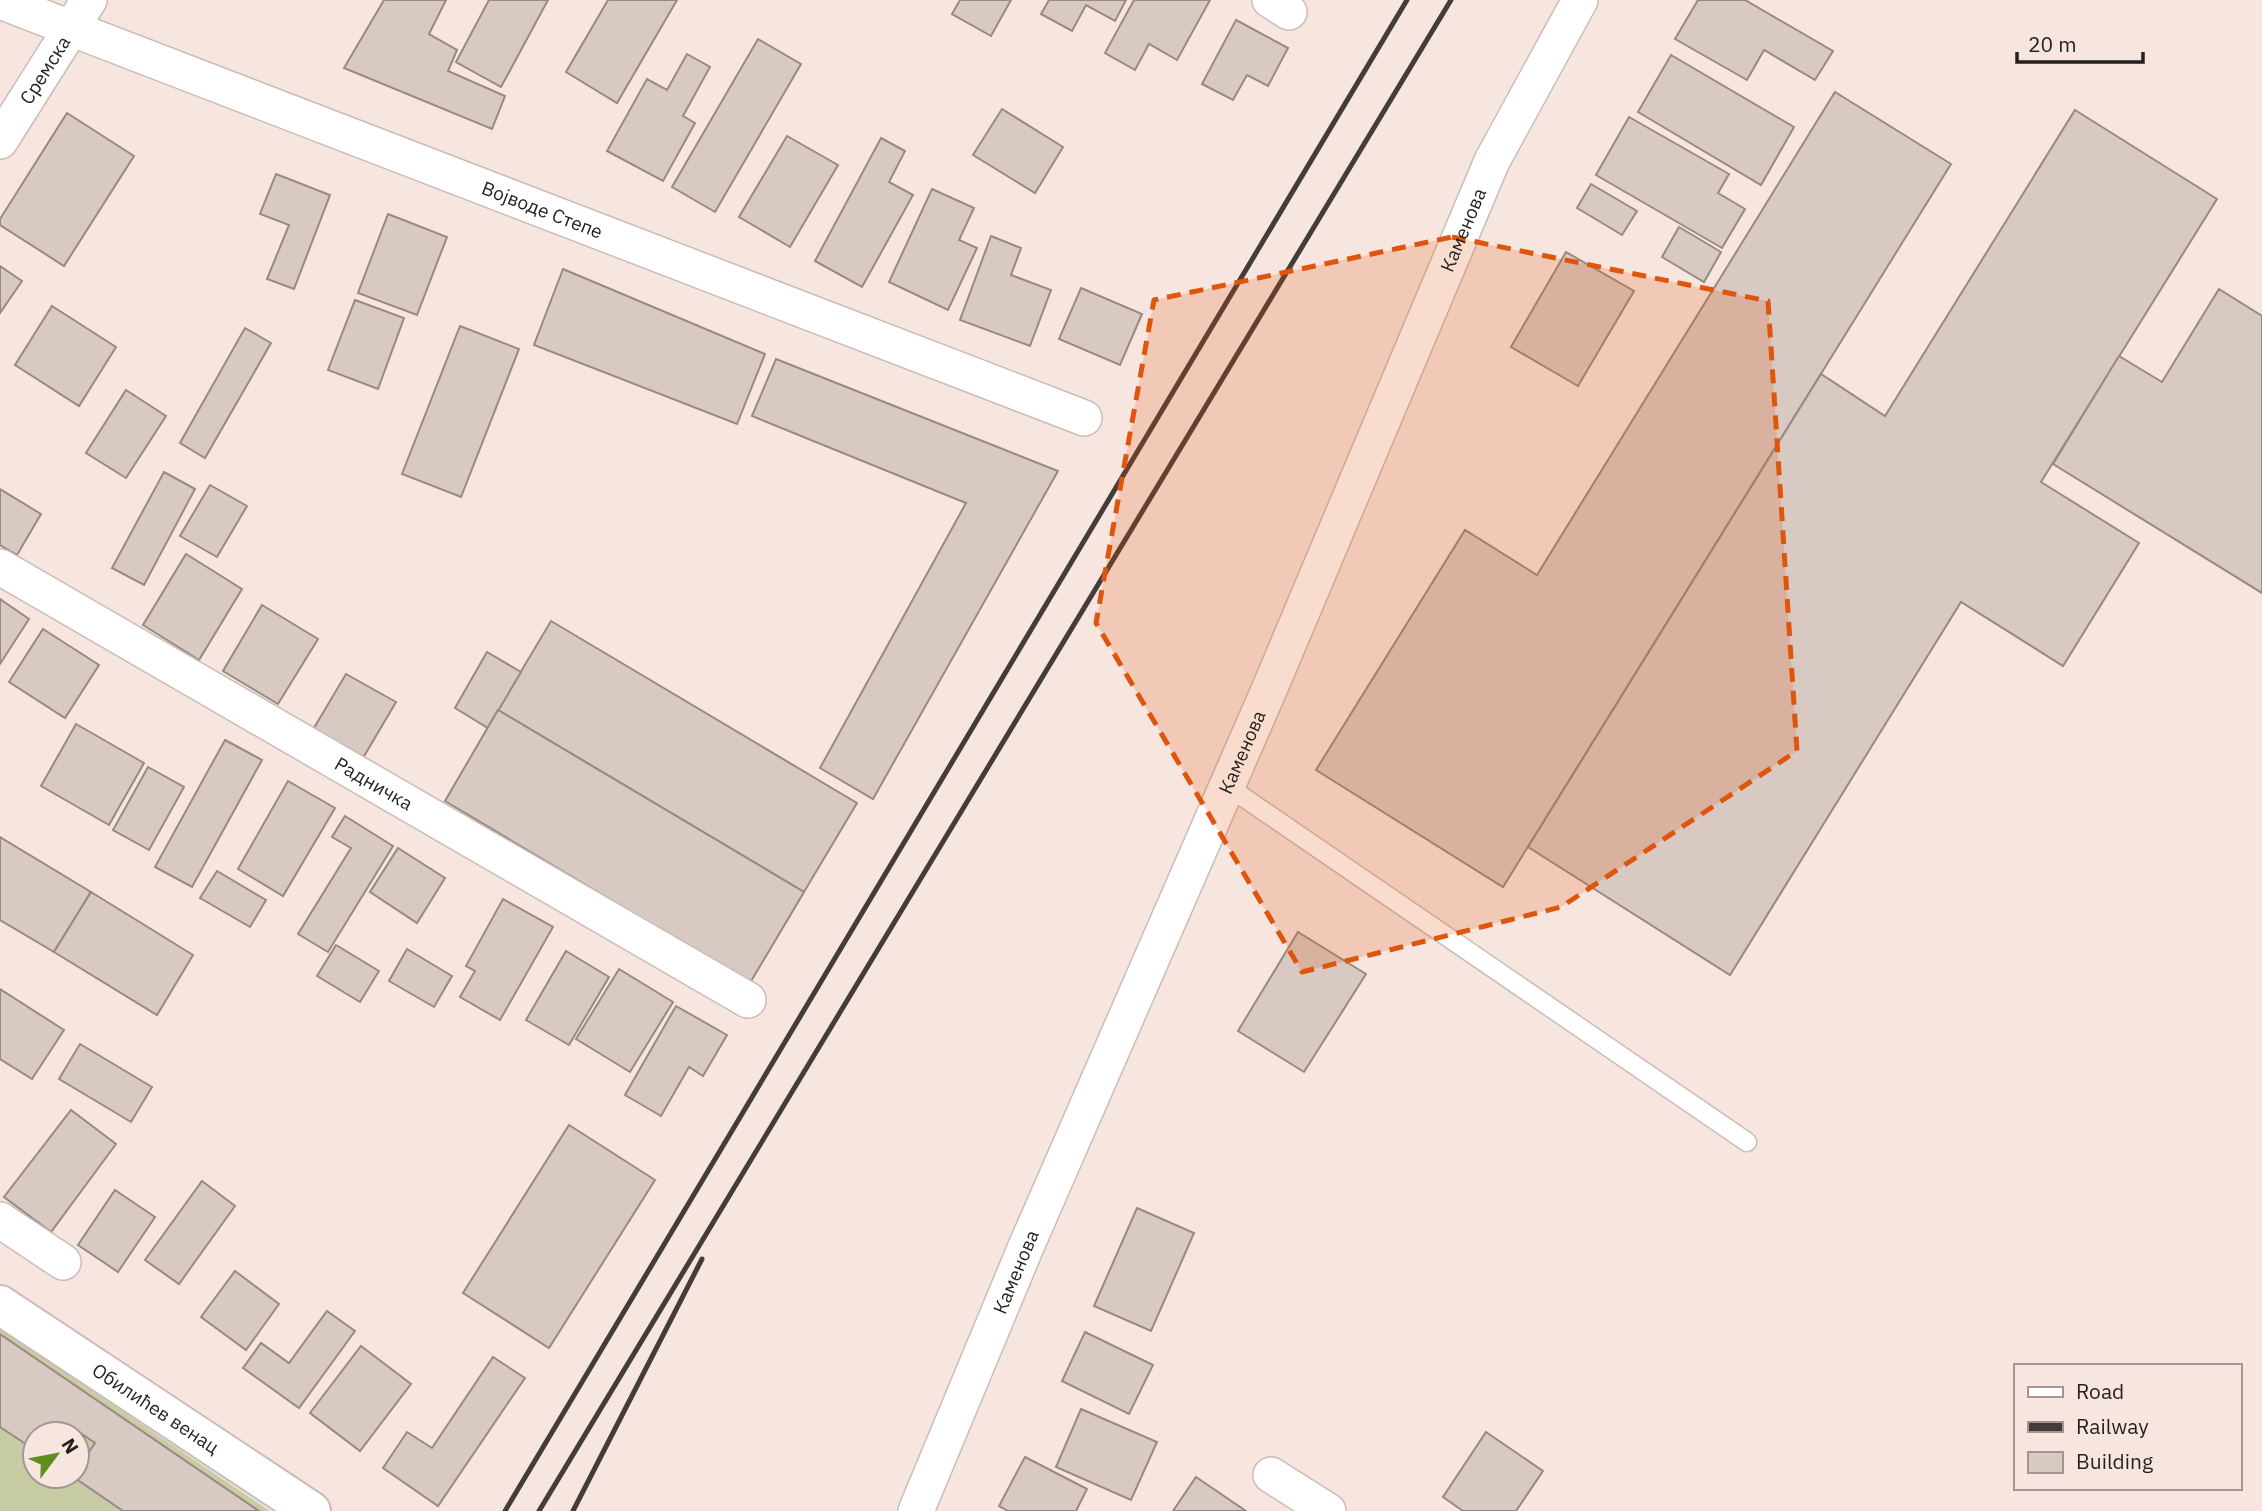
<svg xmlns="http://www.w3.org/2000/svg" width="2262" height="1511" font-family="'IBM Plex Sans',sans-serif">
  <style>
    .pitch { fill: #c8cca4; fill-rule: evenodd }
    .building { fill: #d9c9c3; stroke: #988983; stroke-width: 2 }
    .lines { fill: none; stroke-linecap: round; stroke-linejoin: round }
    .lane-casing { stroke: #cbbcb6; stroke-width: 21 }
    .street-casing { stroke: #cbbcb6; stroke-width: 38 }
    .secondary-casing { stroke: #cbbcb6; stroke-width: 42 }
    .lane { stroke: #fff; stroke-width: 18 }
    .street { stroke: #fff; stroke-width: 35 }
    .secondary { stroke: #fff; stroke-width: 38 }
    .rail { stroke: #443c3a; stroke-width: 5 }
    .marked { fill: #de560d; fill-opacity: 0.2; stroke: #de560d; stroke-width: 5; stroke-dasharray: 14 9; stroke-linejoin: round }
    .labels { text-anchor: middle; stroke-width: 5; stroke-linejoin: round; paint-order: stroke }
    .street-label { font-size: 19px; fill: #251f1d; stroke: #f7e6e0 }
  </style>
  <rect width="100%" height="100%" fill="#f7e6e0"/>
  <!-- pitch -->
  <path class="pitch" d="M0,1329L270,1511H0ZM35,1434H77V1476H35Z"/>
  <!-- building -->
  <g class="building">
    <path d="M384,0H446L429,34L457,50L448,71L505,96L492,129L344,68Z"/>
    <path d="M489,0H548L501,87L456,62Z"/>
    <path d="M608,0H677L617,103L566,72Z"/>
    <path d="M960,0H1011L991,36L952,14Z"/>
    <path d="M1049,0H1126L1115,21L1086,5L1072,31L1041,14Z"/>
    <path d="M1134,0H1210L1177,60L1149,44L1135,70L1105,53Z"/>
    <path d="M1698,0H1745L1833,51L1815,80L1764,50L1747,80L1675,39Z"/>
    <path d="M1236,20L1288,48L1268,86L1247,75L1233,100L1202,84Z"/>
    <path d="M758,39L801,64L715,212L672,187Z"/>
    <path d="M687,54L710,67L683,116L695,123L663,181L607,151L647,79L667,90Z"/>
    <path d="M1671,55L1794,127L1761,185L1638,112Z"/>
    <path d="M1835,92L1951,164L1503,887L1316,770L1465,530L1537,575Z"/>
    <path d="M1002,109L1063,147L1035,193L973,155Z"/>
    <path d="M2075,110L2217,199L2041,482L2139,543L2063,666L1961,602L1730,975L1528,847L1821,374L1885,416Z"/>
    <path d="M67,113L134,156L64,266L0,225V219Z"/>
    <path d="M1629,117L1729,174L1718,193L1745,209L1722,248L1596,175Z"/>
    <path d="M787,136L838,165L790,247L739,217Z"/>
    <path d="M881,138L905,151L889,182L913,195L862,287L815,261Z"/>
    <path d="M276,174L330,195L294,289L267,279L289,225L260,214Z"/>
    <path d="M1591,184L1637,211L1622,235L1577,208Z"/>
    <path d="M932,189L974,208L959,240L977,248L948,310L889,282Z"/>
    <path d="M388,214L447,237L417,315L358,293Z"/>
    <path d="M1679,227L1721,252L1704,282L1662,257Z"/>
    <path d="M991,236L1021,248L1011,275L1051,290L1030,346L960,320Z"/>
    <path d="M1566,252L1634,291L1578,386L1511,347Z"/>
    <path d="M0,266L22,281L0,313Z"/>
    <path d="M563,269L765,354L737,424L534,345Z"/>
    <path d="M1081,288L1142,314L1120,365L1059,339Z"/>
    <path d="M2219,289L2262,316V593L2053,464L2119,356L2162,382Z"/>
    <path d="M355,300L404,318L378,389L328,370Z"/>
    <path d="M52,306L116,347L79,406L15,365Z"/>
    <path d="M460,326L519,349L461,497L402,474Z"/>
    <path d="M245,328L271,343L205,458L180,443Z"/>
    <path d="M776,359L1058,471L873,799L820,768L966,503L752,416Z"/>
    <path d="M126,390L166,416L126,478L86,453Z"/>
    <path d="M164,472L195,489L144,585L112,568Z"/>
    <path d="M210,485L247,506L217,557L180,536Z"/>
    <path d="M0,489L41,514L17,555L0,545Z"/>
    <path d="M186,554L242,589L199,660L143,625Z"/>
    <path d="M0,599L29,619L0,664Z"/>
    <path d="M262,605L318,639L278,704L223,671Z"/>
    <path d="M551,621L857,803L804,892L498,710Z"/>
    <path d="M43,629L99,665L65,718L9,682Z"/>
    <path d="M487,652L521,672L488,728L455,708Z"/>
    <path d="M346,674L396,702L360,763L311,733Z"/>
    <path d="M498,710L804,892L750,983L445,801Z"/>
    <path d="M76,724L144,763L109,825L41,786Z"/>
    <path d="M225,740L262,760L192,887L155,867Z"/>
    <path d="M148,767L184,787L149,850L113,830Z"/>
    <path d="M288,781L335,808L283,896L238,869Z"/>
    <path d="M345,816L393,846L328,952L298,934L351,848L332,837Z"/>
    <path d="M0,837L91,892L54,952L0,920Z"/>
    <path d="M398,848L445,878L417,923L370,892Z"/>
    <path d="M217,871L266,900L250,927L200,898Z"/>
    <path d="M91,892L193,955L157,1015L54,952Z"/>
    <path d="M503,899L553,927L500,1020L460,997L475,971L466,966Z"/>
    <path d="M1298,932L1366,974L1304,1072L1238,1031Z"/>
    <path d="M336,945L379,971L360,1002L317,976Z"/>
    <path d="M407,949L452,976L434,1007L389,981Z"/>
    <path d="M566,951L609,977L569,1045L526,1020Z"/>
    <path d="M619,969L673,1002L630,1072L576,1039Z"/>
    <path d="M0,989L64,1030L32,1079L0,1059Z"/>
    <path d="M676,1006L727,1035L703,1076L689,1067L661,1116L625,1095Z"/>
    <path d="M80,1044L152,1087L131,1122L59,1079Z"/>
    <path d="M71,1110L116,1144L51,1232L4,1197Z"/>
    <path d="M569,1125L655,1180L549,1348L463,1293Z"/>
    <path d="M202,1181L235,1206L179,1284L145,1260Z"/>
    <path d="M115,1190L155,1217L118,1272L78,1245Z"/>
    <path d="M1137,1208L1194,1233L1151,1331L1094,1306Z"/>
    <path d="M235,1271L279,1304L246,1350L201,1317Z"/>
    <path d="M327,1311L355,1331L299,1408L243,1368L261,1343L289,1363Z"/>
    <path d="M1085,1332L1153,1365L1129,1414L1062,1381Z"/>
    <path d="M0,1334L259,1511H123L72,1476H77V1469L95,1443L79,1432L77,1436L35,1434V1450L0,1427Z"/>
    <path d="M361,1346L411,1384L360,1451L310,1413Z"/>
    <path d="M493,1357L525,1378L438,1506L383,1468L407,1432L432,1448Z"/>
    <path d="M1081,1409L1157,1442L1131,1500L1056,1467Z"/>
    <path d="M1486,1432L1543,1471L1516,1511H1463L1443,1497Z"/>
    <path d="M1025,1457L1087,1489L1076,1511H1008L999,1506Z"/>
    <path d="M1196,1477L1246,1511H1173Z"/>
  </g>
  <g class="lines">
    <!-- lane casing -->
    <g class="lane-casing">
      <path id="lane" d="M1227,786L1747,1142"/>
    </g>
    <!-- street casing -->
    <g class="street-casing">
      <g id="street">
        <path d="M1270,0L1289,12"/>
        <path id="s1" d="M0,1L1084,418"/>
        <path id="s2" d="M0,141L89,0"/>
        <path id="s3" d="M0,567L748,1000"/>
        <path d="M0,1220L63,1262"/>
        <path d="M1271,1475L1328,1511"/>
        <path id="s4" d="M916,1511L1025,1249L1269,690L1492,161L1580,0"/>
      </g>
    </g>
    <!-- secondary casing -->
    <g class="secondary-casing">
      <g id="secondary">
        <path id="s5" d="M0,1305L311,1511"/>
      </g>
    </g>
    <!-- lane -->
    <use href="#lane" class="lane"/>
    <!-- street -->
    <use href="#street" class="street"/>
    <!-- secondary -->
    <use href="#secondary" class="secondary"/>
    <!-- rail -->
    <g class="rail">
      <path d="M505,1511L1407,0"/>
      <path d="M539,1511L1451,0"/>
      <path d="M573,1511L702,1259"/>
    </g>
  </g>
  <!-- marked area -->
  <path class="marked" d="M1452,237L1768,301L1797,751L1561,907L1302,972L1096,623L1154,300Z"/>
  <g class="labels">
    <!-- street labels -->
    <g class="street-label">
      <text dy="7" stroke="none"><textPath href="#s2" startOffset="84">Сремска</textPath></text>
      <text dy="7" stroke="none"><textPath href="#s1" startOffset="581">Војводе Степе</textPath></text>
      <text dy="7" stroke="none"><textPath href="#s4" startOffset="1393">Каменова</textPath></text>
      <text dy="7" stroke="none"><textPath href="#s4" startOffset="826">Каменова</textPath></text>
      <text dy="7" stroke="none"><textPath href="#s3" startOffset="432">Радничка</textPath></text>
      <text dy="7" stroke="none"><textPath href="#s4" startOffset="259">Каменова</textPath></text>
      <text dy="7" stroke="none"><textPath href="#s5" startOffset="187">Обилићев венац</textPath></text>
    </g>
  </g>
  <!-- legend -->
  <rect x="2014" y="1364" width="228" height="126" fill="#f7e6e0" stroke="#a39692" stroke-width="2"/>
  <rect x="2028" y="1387" width="35" height="10" fill="#ffffff" stroke="#a39692" stroke-width="2"/>
  <text x="2076" y="1399" font-size="21" fill="#251f1d">Road</text>
  <rect x="2028" y="1422" width="35" height="10" fill="#443c3a" stroke="#a39692" stroke-width="2"/>
  <text x="2076" y="1434" font-size="21" fill="#251f1d">Railway</text>
  <rect x="2028" y="1452" width="35" height="21" fill="#d9c9c3" stroke="#a39692" stroke-width="2"/>
  <text x="2076" y="1469" font-size="21" fill="#251f1d">Building</text>
  <!-- north arrow -->
  <g transform="translate(56 1455) rotate(58)"><circle r="33" fill="#f7e6e0" stroke="#a39692" stroke-width="2"/>
  <path d="M0-5L12 26L0 18L-12 26Z" fill="#618d1e"/>
  <text y="-10" font-size="19" font-weight="bold" text-anchor="middle" fill="#251f1d">N</text>
  </g>
  <!-- scale -->
  <path d="M2017 52v10h126v-10" fill="none" stroke="#251f1d" stroke-width="3.5"/>
  <text x="2028" y="52" font-size="21" fill="#251f1d" stroke="#f7e6e0" stroke-width="5" paint-order="stroke">20 m</text>
</svg>
